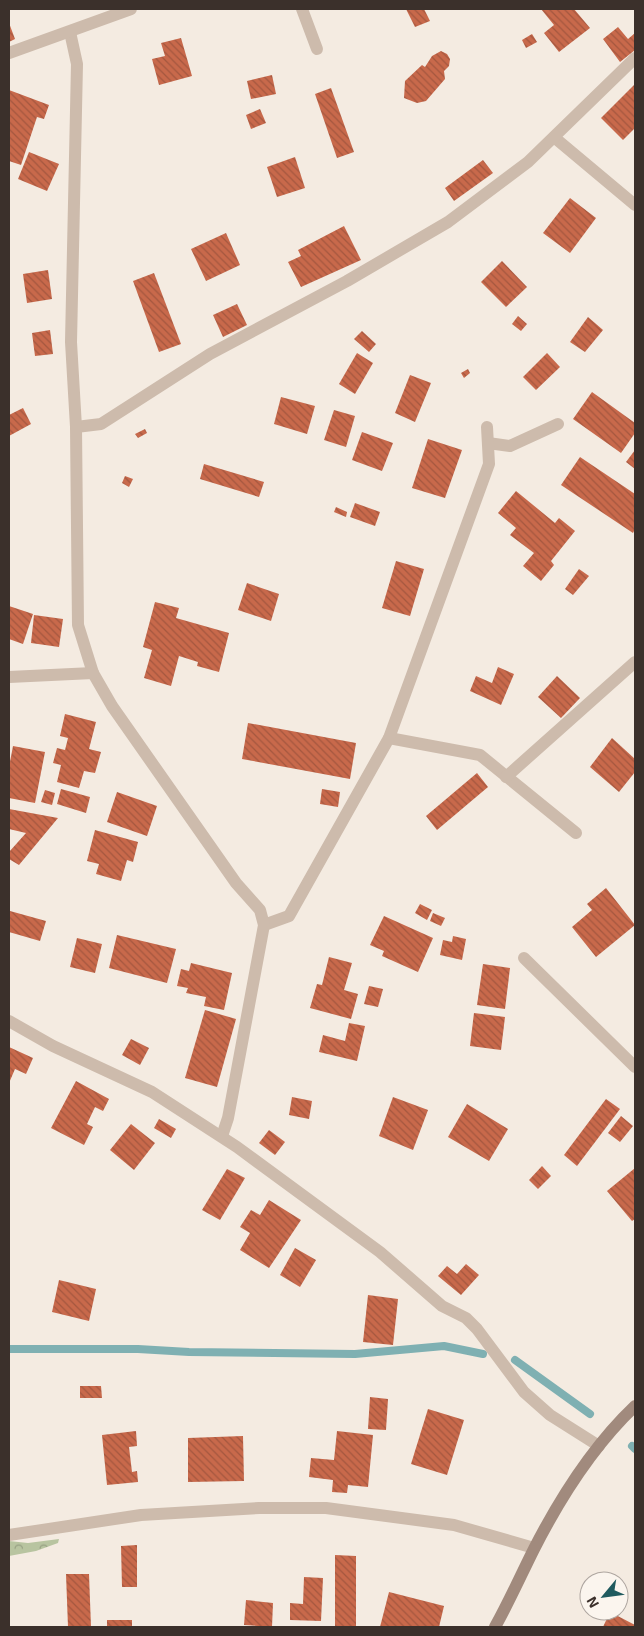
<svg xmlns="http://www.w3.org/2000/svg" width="644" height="1636" font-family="'Exo 2',sans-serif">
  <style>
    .forest { fill: url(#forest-crowns) }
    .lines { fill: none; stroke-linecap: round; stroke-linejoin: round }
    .stream { stroke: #7fb0b2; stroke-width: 8 }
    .building { fill: url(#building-back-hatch) }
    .lane { stroke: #cdbbac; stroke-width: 12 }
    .street { stroke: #cdbbac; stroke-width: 12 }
    .secondary { stroke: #a18a7d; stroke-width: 12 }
  </style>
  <defs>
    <pattern id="forest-crowns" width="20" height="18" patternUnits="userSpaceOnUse" patternTransform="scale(1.25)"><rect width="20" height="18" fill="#b8c4a0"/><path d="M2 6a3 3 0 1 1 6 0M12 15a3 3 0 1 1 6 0" fill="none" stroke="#97a083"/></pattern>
    <pattern id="building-back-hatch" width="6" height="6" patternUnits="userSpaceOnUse" patternTransform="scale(1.25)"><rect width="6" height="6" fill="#c8694b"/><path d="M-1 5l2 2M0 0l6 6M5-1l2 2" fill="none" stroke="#a4573f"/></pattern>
  </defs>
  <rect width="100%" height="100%" fill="#f4ebe1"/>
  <!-- forest -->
  <path class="forest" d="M59,1539L58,1543L36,1551L9,1556V1541L28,1543Z"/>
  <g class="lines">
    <!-- stream -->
    <g class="stream">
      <path d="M9,1349H138L189,1352L355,1354L444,1346L483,1354"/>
      <path d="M515,1360L590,1414"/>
      <path d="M632,1446L635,1449"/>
    </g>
  </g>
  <!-- building -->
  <g class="building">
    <path d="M406,9H424L430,21L415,27Z"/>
    <path d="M541,9H574L590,28L559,52L544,33L554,25Z"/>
    <path d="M9,23L15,39L9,42Z"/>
    <path d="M618,27L628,39L635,33V50L620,62L603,39Z"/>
    <path d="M532,34L537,42L526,48L522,40Z"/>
    <path d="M181,38L192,76L159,85L152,59L165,56L161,43Z"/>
    <path d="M441,51L447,54L450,59L449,66L444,71L445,79L426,101L417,103L404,98L405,81L422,65L425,67L432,56Z"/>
    <path d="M272,75L276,94L251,99L247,81Z"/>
    <path d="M635,84V128L623,140L601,118Z"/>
    <path d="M331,88L354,152L337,158L315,94Z"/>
    <path d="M9,90L49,105L44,119L37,117L21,165L9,161Z"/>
    <path d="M260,109L266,123L251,129L246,115Z"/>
    <path d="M29,152L59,164L47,191L18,179Z"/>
    <path d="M295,157L305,188L277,197L267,167Z"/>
    <path d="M483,160L493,173L454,201L445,188Z"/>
    <path d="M570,198L596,218L570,253L543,233Z"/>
    <path d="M344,226L361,260L301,287L288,262L301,256L298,250Z"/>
    <path d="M226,233L240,265L206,281L191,249Z"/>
    <path d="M502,261L527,287L506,307L481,282Z"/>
    <path d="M48,270L52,299L27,303L23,274Z"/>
    <path d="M154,273L181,344L159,352L133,281Z"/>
    <path d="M237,304L247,325L223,337L213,315Z"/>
    <path d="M518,316L527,324L521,331L512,324Z"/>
    <path d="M588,317L603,330L585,352L570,342Z"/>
    <path d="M50,330L53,354L35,356L32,333Z"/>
    <path d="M362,331L376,344L369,352L354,339Z"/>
    <path d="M357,353L373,363L355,394L339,384Z"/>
    <path d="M547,353L560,367L536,390L523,377Z"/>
    <path d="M468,369L470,373L464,378L461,373Z"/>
    <path d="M410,375L431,383L415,422L395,413Z"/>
    <path d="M592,392L635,423V433L621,453L573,419Z"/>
    <path d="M281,397L315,406L307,434L274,424Z"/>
    <path d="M23,408L31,424L9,436V415Z"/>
    <path d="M334,410L355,416L346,447L324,440Z"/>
    <path d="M145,429L147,433L138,438L135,434Z"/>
    <path d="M362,432L393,443L382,471L352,460Z"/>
    <path d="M428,439L462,450L445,498L412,488Z"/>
    <path d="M635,450V469L626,462Z"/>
    <path d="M580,457L635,494V529L633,533L561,485Z"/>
    <path d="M204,464L264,482L259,497L200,479Z"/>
    <path d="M125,476L133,479L129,487L122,483Z"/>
    <path d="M516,491L555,523L559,518L575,531L551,561L554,565L541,581L523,566L534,553L510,535L516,528L498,513Z"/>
    <path d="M355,503L380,512L375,526L350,517Z"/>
    <path d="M336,507L347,512L346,517L334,512Z"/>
    <path d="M396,561L424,569L410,616L382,608Z"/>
    <path d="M579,569L589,576L573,595L565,589Z"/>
    <path d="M247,583L279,594L271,621L238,610Z"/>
    <path d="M155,602L179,608L176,618L229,633L219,672L197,666L198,662L179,656L171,686L144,678L152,650L143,647Z"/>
    <path d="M9,606L33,614L23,644L9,639Z"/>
    <path d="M34,615L63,619L59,647L31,643Z"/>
    <path d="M498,667L514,674L501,705L470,691L476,676L492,683Z"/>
    <path d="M557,676L580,698L561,718L538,697Z"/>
    <path d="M65,714L96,722L89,749L101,752L95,773L84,771L79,788L57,782L61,765L53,763L57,748L65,750L68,738L60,736Z"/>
    <path d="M248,723L356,743L350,779L242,759Z"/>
    <path d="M612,738L635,759V772L619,792L590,767Z"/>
    <path d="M13,746L45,752L35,803L9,798V767Z"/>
    <path d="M477,773L488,787L437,830L426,816Z"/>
    <path d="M61,789L90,797L86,813L57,804Z"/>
    <path d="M322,789L340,792L338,807L320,804Z"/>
    <path d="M45,790L55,793L52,805L41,802Z"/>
    <path d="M117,792L157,806L147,836L107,822Z"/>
    <path d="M9,809L58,818L19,865L9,859V852L26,833L9,829Z"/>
    <path d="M95,830L138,842L133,862L127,860L121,881L96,874L99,864L87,861Z"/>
    <path d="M606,888L635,925L596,957L572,927L592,910L587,904Z"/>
    <path d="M420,904L432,910L427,920L415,913Z"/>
    <path d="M10,911L46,921L40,941L9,932Z"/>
    <path d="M433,913L445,918L441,926L430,921Z"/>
    <path d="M384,916L433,938L418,972L382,956L384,951L370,945Z"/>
    <path d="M117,935L176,949L167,983L109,968Z"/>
    <path d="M453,936L466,939L462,960L440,955L443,940L452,942Z"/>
    <path d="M77,938L102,944L95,973L70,967Z"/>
    <path d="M329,957L352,963L344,990L358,994L351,1019L310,1008L317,984L322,985Z"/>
    <path d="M191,963L232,973L224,1010L204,1006L206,997L186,993L188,988L177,986L181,969L189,971Z"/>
    <path d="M483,964L510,968L505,1009L477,1005Z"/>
    <path d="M369,986L383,989L378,1007L364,1004Z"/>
    <path d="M205,1010L236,1019L217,1087L185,1078Z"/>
    <path d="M474,1013L505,1017L501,1050L470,1046Z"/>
    <path d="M349,1023L365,1026L357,1061L319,1052L323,1035L345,1041Z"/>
    <path d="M131,1039L149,1048L140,1065L122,1055Z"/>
    <path d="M9,1047L33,1058L26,1074L15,1069L9,1083Z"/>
    <path d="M76,1081L109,1099L103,1111L95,1107L87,1124L93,1127L84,1145L51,1128Z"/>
    <path d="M292,1097L312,1101L309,1119L289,1115Z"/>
    <path d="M393,1097L428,1110L413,1150L379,1136Z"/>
    <path d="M606,1099L620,1109L577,1166L564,1155Z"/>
    <path d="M467,1104L508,1129L489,1161L448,1137Z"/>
    <path d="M621,1116L633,1126L620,1142L608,1133Z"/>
    <path d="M159,1119L176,1129L171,1138L154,1128Z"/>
    <path d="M131,1124L155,1143L134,1170L110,1150Z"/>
    <path d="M269,1130L285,1142L275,1155L259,1143Z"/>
    <path d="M542,1166L551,1176L538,1189L529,1180Z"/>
    <path d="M635,1168V1219L632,1221L607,1191Z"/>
    <path d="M227,1169L245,1178L220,1220L202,1210Z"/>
    <path d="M269,1200L301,1220L269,1268L240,1250L250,1233L240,1227L251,1210L260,1215Z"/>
    <path d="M295,1248L316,1260L300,1287L280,1275Z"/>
    <path d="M466,1264L479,1275L461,1295L438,1276L447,1266L457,1274Z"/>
    <path d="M59,1280L96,1289L89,1321L52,1312Z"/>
    <path d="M368,1295L398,1299L393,1345L363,1342Z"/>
    <path d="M80,1386H101L102,1398H80Z"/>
    <path d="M370,1397L388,1399L386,1430L368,1429Z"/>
    <path d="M428,1409L464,1420L447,1475L411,1464Z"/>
    <path d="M136,1431L137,1446L129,1447L132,1472L137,1471L138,1482L107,1485L102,1435Z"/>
    <path d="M337,1431L373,1435L368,1487L348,1485L347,1493L332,1492L333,1480L309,1477L311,1458L334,1460Z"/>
    <path d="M243,1436L244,1481L188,1482V1438Z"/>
    <path d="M137,1545V1587H122L121,1546Z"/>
    <path d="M335,1555L356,1556V1627H335Z"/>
    <path d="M66,1574H89L91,1627H68Z"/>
    <path d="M304,1577L323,1578L321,1621L290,1620V1603L303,1604Z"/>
    <path d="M389,1592L444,1606L439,1627H380Z"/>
    <path d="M246,1600L273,1603L272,1627L244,1625Z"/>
    <path d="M610,1612L635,1625V1627H603Z"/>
    <rect x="107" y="1620" width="25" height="7"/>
  </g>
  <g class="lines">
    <!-- lane -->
    <g class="lane">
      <path d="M302,9L317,49"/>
      <path d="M555,138L635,205"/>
      <path d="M76,427L101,424L210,354L347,281L448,222L528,162L635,58"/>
      <path d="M488,443L510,446L558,424"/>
      <path d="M389,738L480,755L576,833"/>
      <path d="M506,777L635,662"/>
      <path d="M264,925L289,916L389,738L489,464L487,427"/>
      <path d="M524,958L635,1067"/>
      <path d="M9,1535L141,1515L259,1508H326L454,1525L534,1548"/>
    </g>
    <!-- street -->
    <g class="street">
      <path d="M70,32L77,64L71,342L76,427L78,625L93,673L112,706L236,883L260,910L264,925L228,1118L222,1136"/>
      <path d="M9,53L131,9"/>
      <path d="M9,677L93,673"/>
      <path d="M9,1021L53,1046L152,1092L237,1147L380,1252L442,1306L466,1318L477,1329L524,1392L550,1415L599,1446"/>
    </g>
    <!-- secondary -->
    <path class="secondary" d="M495,1627C509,1602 521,1575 534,1549C560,1498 594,1445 635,1406"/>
  </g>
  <!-- border -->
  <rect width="644" height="1636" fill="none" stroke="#3b302b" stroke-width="20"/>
  <!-- north arrow -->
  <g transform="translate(604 1596) rotate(241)"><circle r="24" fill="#fbf5ee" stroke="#aea6a0"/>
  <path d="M0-4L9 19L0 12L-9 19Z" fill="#1f5a5e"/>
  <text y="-8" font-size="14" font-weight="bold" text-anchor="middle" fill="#3b302b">N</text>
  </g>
</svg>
